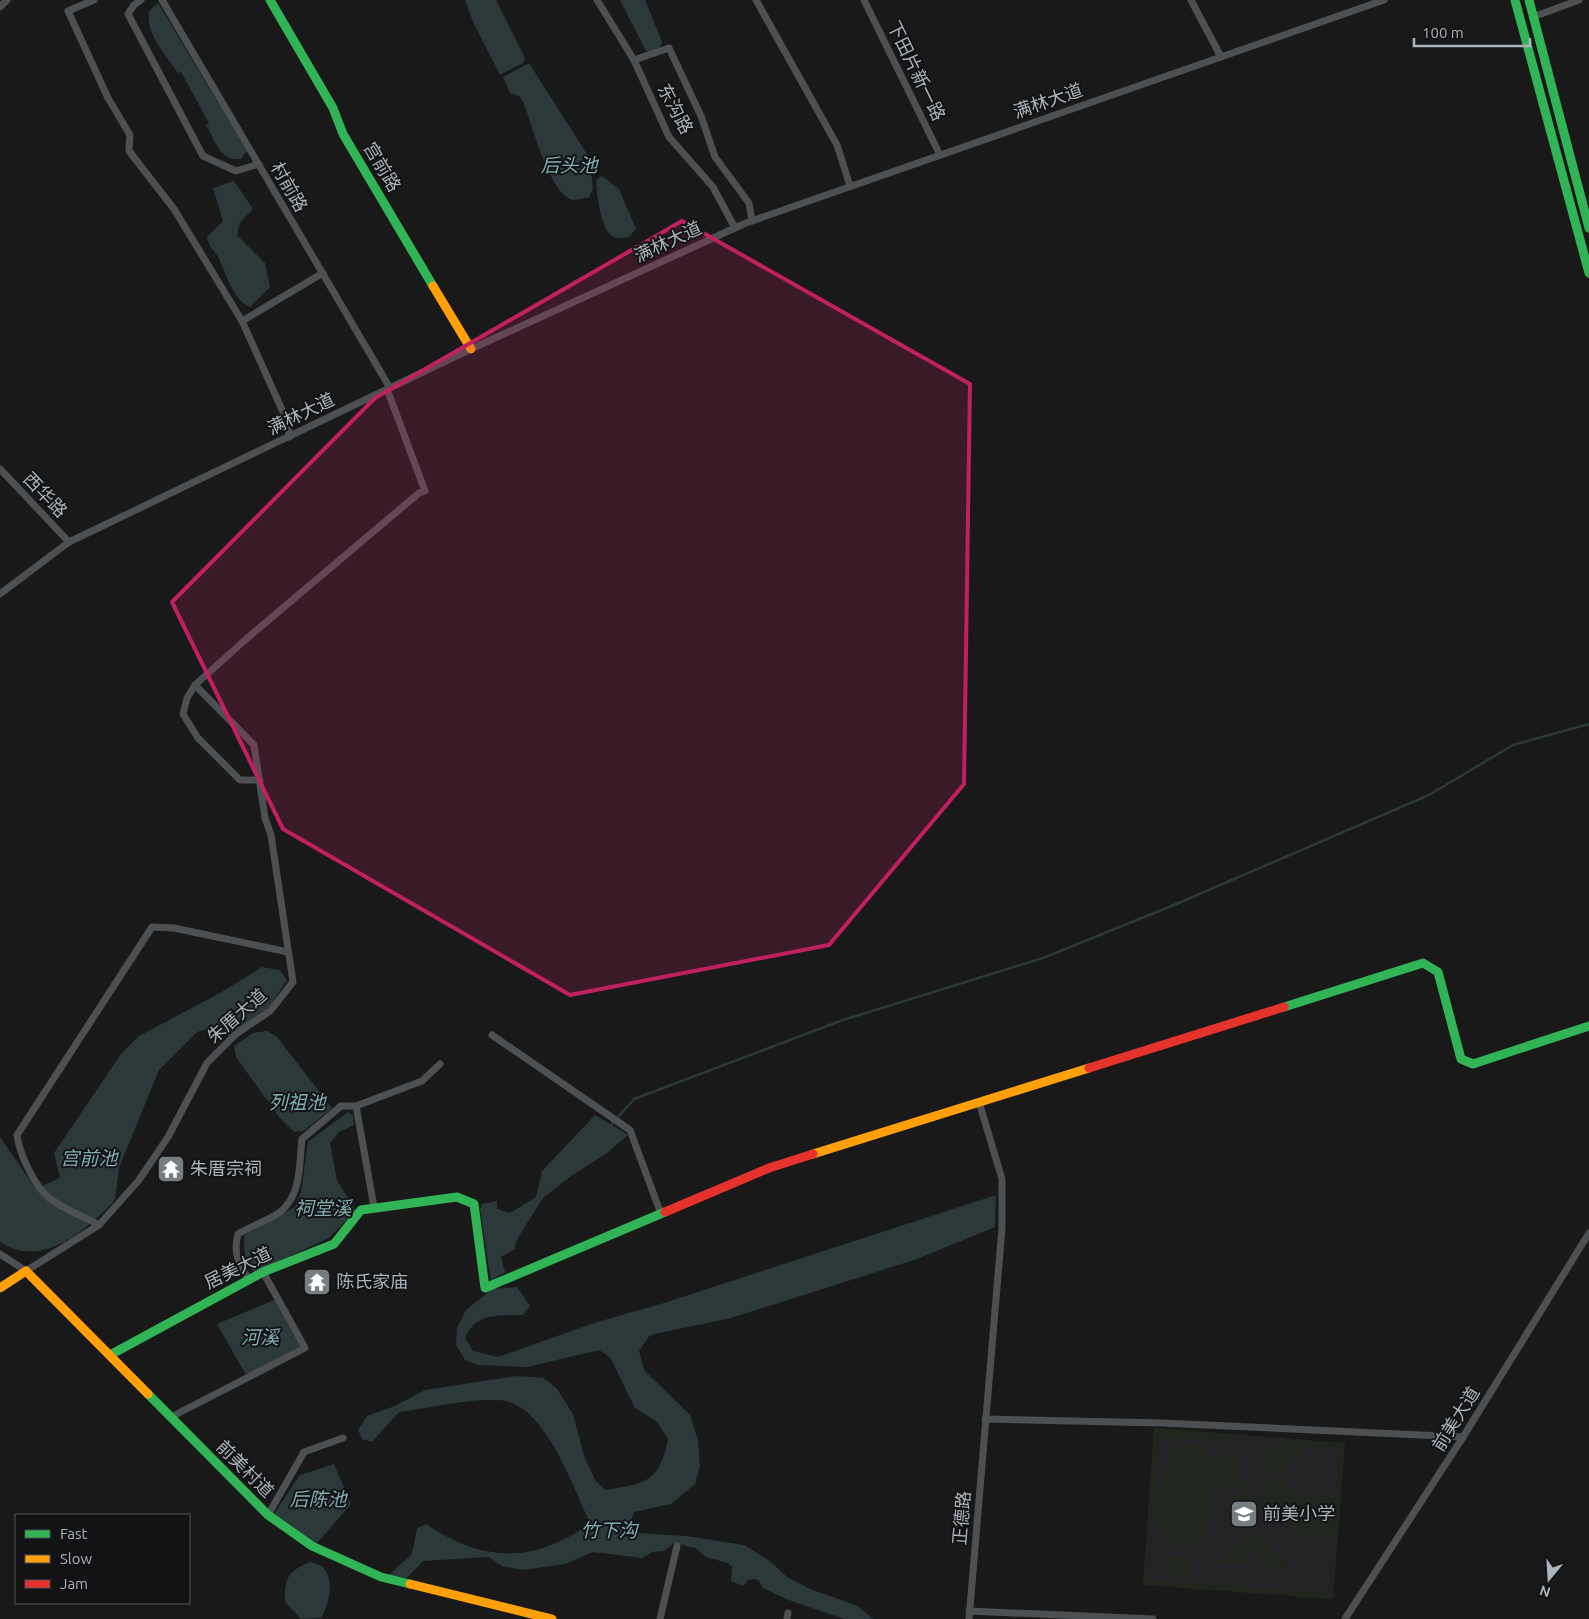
<svg xmlns="http://www.w3.org/2000/svg" width="1589" height="1619" font-family="Ubuntu,'Noto Sans SC',sans-serif">
  <style>
    .built { fill: #232325 }
    .green { fill: #20261e }
    .water { fill: #2b393b }
    .lines { fill: none; stroke-linecap: round; stroke-linejoin: round }
    .stream { stroke: #2b393b; stroke-width: 2.5 }
    .street { stroke: #4d5052; stroke-width: 7 }
    .fast { stroke: #30b455; stroke-width: 9 }
    .slow { stroke: #ff9f0a; stroke-width: 9 }
    .jam { stroke: #e5322d; stroke-width: 9 }
    .marked { fill: #c12060; fill-opacity: 0.2; stroke: #c12060; stroke-width: 4; stroke-linejoin: round }
    .labels { text-anchor: middle; stroke-width: 4; stroke-linejoin: round; paint-order: stroke }
    .street-label { font-size: 18px; fill: #aab4ba; stroke: #131315 }
    .poi-label { font-size: 18px; fill: #aab4ba; stroke: #131315; text-anchor: start }
    .water-label { font-size: 19px; font-style: italic; fill: #81aeb5; stroke: #131315 }
  </style>
  <rect width="100%" height="100%" fill="#191919"/>
  <!-- built -->
  <path class="built" d="M1154,1428L1345,1443L1333,1599L1143,1585Z"/>
  <!-- green -->
  <g class="green">
    <path d="M1154,1428L1242,1435V1442L1160,1436L1149,1580L1329,1593L1332,1538L1307,1535L1310,1498L1335,1499L1338,1450L1303,1448V1452L1288,1461L1285,1473L1265,1471V1446L1276,1447L1277,1438L1345,1443L1333,1599L1143,1585Z"/>
    <path d="M1191,1443C1204,1447 1213,1453 1214,1468L1207,1536C1196,1554 1162,1550 1160,1527C1159,1518 1165,1462 1168,1455C1173,1446 1182,1444 1191,1443Z"/>
    <path d="M1218,1454L1240,1455L1239,1488L1217,1487Z"/>
    <path d="M1266,1477L1283,1480L1293,1493L1305,1495L1304,1538L1271,1511L1268,1514L1259,1507L1260,1483Z"/>
    <path d="M1241,1480L1251,1482V1507L1241,1512L1238,1506Z"/>
    <path d="M1249,1533H1253L1252,1546L1247,1553L1251,1559L1241,1565L1216,1564Z"/>
    <path d="M1255,1533H1260L1288,1568L1264,1567L1254,1559L1259,1554L1254,1546Z"/>
    <path d="M1167,1555L1193,1557L1191,1577L1166,1575Z"/>
  </g>
  <!-- water -->
  <g class="water">
    <path d="M465,0H496L525,58L523,63L500,75L473,22Z"/>
    <path d="M620,0H645L662,42L660,47L651,52L646,51Z"/>
    <path d="M158,3L247,151L241,159C220,162 215,140 206,125L209,123L181,72L178,73C166,55 145,33 149,11Z"/>
    <path d="M529,63L590,159L593,189L589,198C585,197 578,200 574,200C549,196 532,122 523,102L519,96L510,93L503,77Z"/>
    <path d="M602,176L619,189L636,229L629,237C625,237 620,239 617,238C600,235 597,194 596,180Z"/>
    <path d="M234,181L253,209L240,222L237,235L265,263L270,287L250,307C232,298 228,278 220,261C216,250 210,251 207,237L223,221L213,188Z"/>
    <path d="M262,967L280,970L287,980L268,1008L229,1036L207,1029L197,1032L159,1070L119,1168L115,1200C87,1230 41,1270 0,1242V1137L36,1189L60,1178L54,1153L121,1054L139,1036L220,993Z"/>
    <path d="M267,1031L277,1037L332,1108L304,1131L294,1132L279,1117L236,1057L234,1046L253,1033Z"/>
    <path d="M348,1112L353,1115L354,1125L339,1132L330,1143L337,1180L356,1211L329,1238L255,1272C242,1265 245,1248 244,1235L295,1207L301,1192L308,1142Z"/>
    <path d="M595,1115L628,1135L607,1153L571,1176L543,1198L516,1241L515,1249L501,1257L505,1272L492,1280L490,1276L480,1209L482,1204L497,1201V1209L510,1213L536,1197L542,1171Z"/>
    <path d="M996,1195L995,1227L917,1259L731,1318L650,1335L639,1351L644,1370L690,1415L698,1440L700,1466L695,1484L671,1504L634,1512C630,1521 631,1526 637,1533L686,1536L744,1545L771,1562L787,1577L810,1589L858,1606L873,1619H844L786,1599L763,1588L758,1580L753,1579L748,1580L743,1586L731,1581L732,1567L728,1563L706,1557L695,1548L674,1543L664,1551L652,1552L642,1558L593,1552L565,1564L523,1570L502,1566L489,1557L423,1561L407,1578L389,1575L412,1554L417,1528L426,1524C468,1553 513,1564 560,1541C574,1534 581,1533 588,1518C571,1483 543,1400 497,1400C465,1399 431,1408 399,1412L372,1442L362,1439L358,1430L367,1416L395,1406L425,1390L517,1376L544,1378L557,1389L573,1414L585,1459L596,1481L605,1490C645,1484 660,1482 668,1439L657,1422L635,1408L610,1357L599,1350L527,1367L478,1365L465,1360L456,1345L457,1328L466,1310L492,1289L517,1287L530,1306L523,1315C497,1316 476,1312 465,1338L473,1351L498,1357L594,1323L664,1303Z"/>
    <path d="M274,1300L301,1348L246,1375L217,1324Z"/>
    <path d="M334,1464L351,1504L316,1544L274,1514L300,1475Z"/>
    <path d="M310,1562C313,1563 319,1564 321,1566C336,1576 329,1606 321,1618L301,1619L285,1602C284,1578 288,1571 310,1562Z"/>
  </g>
  <g class="lines">
    <!-- stream -->
    <path class="stream" d="M611,1125L634,1099L843,1020L1043,958L1174,905L1429,795L1513,745L1589,724"/>
    <!-- street -->
    <g class="street">
      <path d="M94,0L68,11L108,98L130,135L129,151L174,209L242,321"/>
      <path d="M141,0L134,5L128,14L203,156L236,171L259,164"/>
      <path d="M162,0L390,388"/>
      <path d="M597,0L634,60L669,137L713,187L735,228"/>
      <path d="M756,0L837,145L850,186"/>
      <path d="M864,0L940,155"/>
      <path d="M1191,0L1221,57"/>
      <path d="M0,7L7,0"/>
      <path d="M1533,17L1579,0"/>
      <path d="M634,60L669,48L701,116L715,157L749,203L752,221"/>
      <path d="M289,437L288,423L242,321L323,273"/>
      <path d="M0,469L69,542"/>
      <path d="M0,594L69,542L471,349L746,223L1384,0"/>
      <path d="M195,685L187,698L183,714L198,738L240,780H260"/>
      <path d="M492,1035L630,1130L661,1214"/>
      <path d="M356,1106L422,1081L440,1064"/>
      <path d="M99,1225C83,1216 62,1209 48,1197C34,1185 19,1153 17,1135L152,927L174,928L288,952"/>
      <path d="M0,1254L26,1271L99,1225L139,1180L168,1137L207,1063L236,1034L270,1011L293,982L271,835L265,818L254,745L195,685L245,640L419,493L425,491L387,389"/>
      <path d="M249,1279C238,1264 233,1252 238,1234C251,1226 269,1220 280,1212C302,1195 299,1163 302,1139L341,1106H356L374,1207"/>
      <path d="M171,1417L305,1348L263,1272"/>
      <path d="M985,1419L1162,1423L1463,1437"/>
      <path d="M268,1515L304,1452L343,1438"/>
      <path d="M969,1611L1153,1619"/>
      <path d="M660,1619L677,1546"/>
      <path d="M787,1619L788,1613"/>
      <path d="M969,1619L1002,1228V1179L979,1102"/>
      <path d="M1345,1619L1463,1437L1589,1233"/>
    </g>
    <!-- fast -->
    <g class="fast">
      <path d="M270,0L333,108L343,134L433,286"/>
      <path d="M1515,0L1589,273"/>
      <path d="M1529,0L1589,228"/>
      <path d="M1284,1007L1423,963L1438,972L1461,1059L1473,1064L1589,1026"/>
      <path d="M110,1355L263,1272L334,1244L361,1210L457,1197L474,1204L485,1288L665,1212"/>
      <path d="M148,1394L268,1515L312,1546L381,1577L410,1584"/>
    </g>
    <!-- slow -->
    <g class="slow">
      <path d="M433,286L471,349"/>
      <path d="M813,1154L1089,1068"/>
      <path d="M0,1288L26,1271L148,1394"/>
      <path d="M410,1584L552,1619"/>
    </g>
    <!-- jam -->
    <g class="jam">
      <path d="M1089,1068L1284,1007"/>
      <path d="M665,1212L769,1168L813,1154"/>
    </g>
  </g>
  <!-- marked area -->
  <path class="marked" d="M682,221L970,384L964,784L829,945L570,995L283,829L172,602L375,398Z"/>
  <!-- icons -->
  <defs>
    <g id="temple-square" transform="scale(1.4375)"><rect x="-9" y="-9" width="18" height="18" rx="4" fill="#777e82" stroke="#131315"/><path d="M0-6L5-2H3V0L6.5 2.5H4V6H1.5V3h-3V6H-4V2.5H-6.5L-3 0V-2H-5Z" fill="#fff"/></g>
    <g id="school-square" transform="scale(1.4375)"><rect x="-9" y="-9" width="18" height="18" rx="4" fill="#777e82" stroke="#131315"/><path d="M0-5L7-2L0 1L-7-2ZM-4 1L0 2.5L4 1V4Q0 6-4 4Z" fill="#fff"/></g>
  </defs>
  <g fill-rule="evenodd">
    <use href="#temple-square" x="171" y="1169"/>
    <use href="#temple-square" x="317" y="1282"/>
    <use href="#school-square" x="1244" y="1514"/>
  </g>
  <g class="labels">
    <!-- street labels -->
    <g class="street-label">
      <text transform="translate(916 71) rotate(64)" y="6">下田片新一路</text>
      <text transform="translate(1048 101) rotate(-19)" y="6">满林大道</text>
      <text transform="translate(675 109) rotate(62)" y="6">东沟路</text>
      <text transform="translate(382 167) rotate(59)" y="6">宫前路</text>
      <text transform="translate(289 187) rotate(60)" y="6">村前路</text>
      <text transform="translate(668 242) rotate(-25)" y="6">满林大道</text>
      <text transform="translate(301 414) rotate(-26)" y="6">满林大道</text>
      <text transform="translate(45 495) rotate(46)" y="6">西华路</text>
      <text transform="translate(237 1016) rotate(-41)" y="6">朱厝大道</text>
      <text transform="translate(238 1268) rotate(-26)" y="6">居美大道</text>
      <text transform="translate(1456 1419) rotate(-58)" y="6">前美大道</text>
      <text transform="translate(245 1469) rotate(45)" y="6">前美村道</text>
      <text transform="translate(962 1518) rotate(-85)" y="6">正德路</text>
    </g>
    <!-- poi labels -->
    <g class="poi-label">
      <text x="190" y="1175">朱厝宗祠</text>
      <text x="336" y="1288">陈氏家庙</text>
      <text x="1263" y="1520">前美小学</text>
    </g>
    <!-- water labels -->
    <g class="water-label">
      <text x="569" y="172">后头池</text>
      <text x="297" y="1109">列祖池</text>
      <text x="89" y="1165">宫前池</text>
      <text x="323" y="1215">祠堂溪</text>
      <text x="260" y="1344">河溪</text>
      <text x="318" y="1506">后陈池</text>
      <text x="609" y="1537">竹下沟</text>
    </g>
  </g>
  <!-- legend -->
  <rect x="15" y="1514" width="175" height="90" fill="#131315" stroke="#4f5357"/>
  <rect x="25" y="1530" width="25" height="8" fill="#30b455" stroke="#4f5357"/>
  <text x="60" y="1539" font-size="15" fill="#aab4ba">Fast</text>
  <rect x="25" y="1555" width="25" height="8" fill="#ff9f0a" stroke="#4f5357"/>
  <text x="60" y="1564" font-size="15" fill="#aab4ba">Slow</text>
  <rect x="25" y="1580" width="25" height="8" fill="#e5322d" stroke="#4f5357"/>
  <text x="60" y="1589" font-size="15" fill="#aab4ba">Jam</text>
  <!-- north arrow -->
  <g transform="translate(1549 1579) rotate(198)" stroke="#131315" stroke-width="4" paint-order="stroke">
  <path d="M0-4L9 19L0 12L-9 19Z" fill="#aab4ba"/>
  <text y="-8" font-size="14" font-weight="bold" text-anchor="middle" fill="#aab4ba">N</text>
  </g>
  <!-- scale -->
  <path d="M1414 38v8h116v-8" fill="none" stroke="#aab4ba" stroke-width="2.5"/>
  <text x="1422" y="38" font-size="15" fill="#aab4ba" stroke="#131315" stroke-width="4" paint-order="stroke">100 m</text>
</svg>
